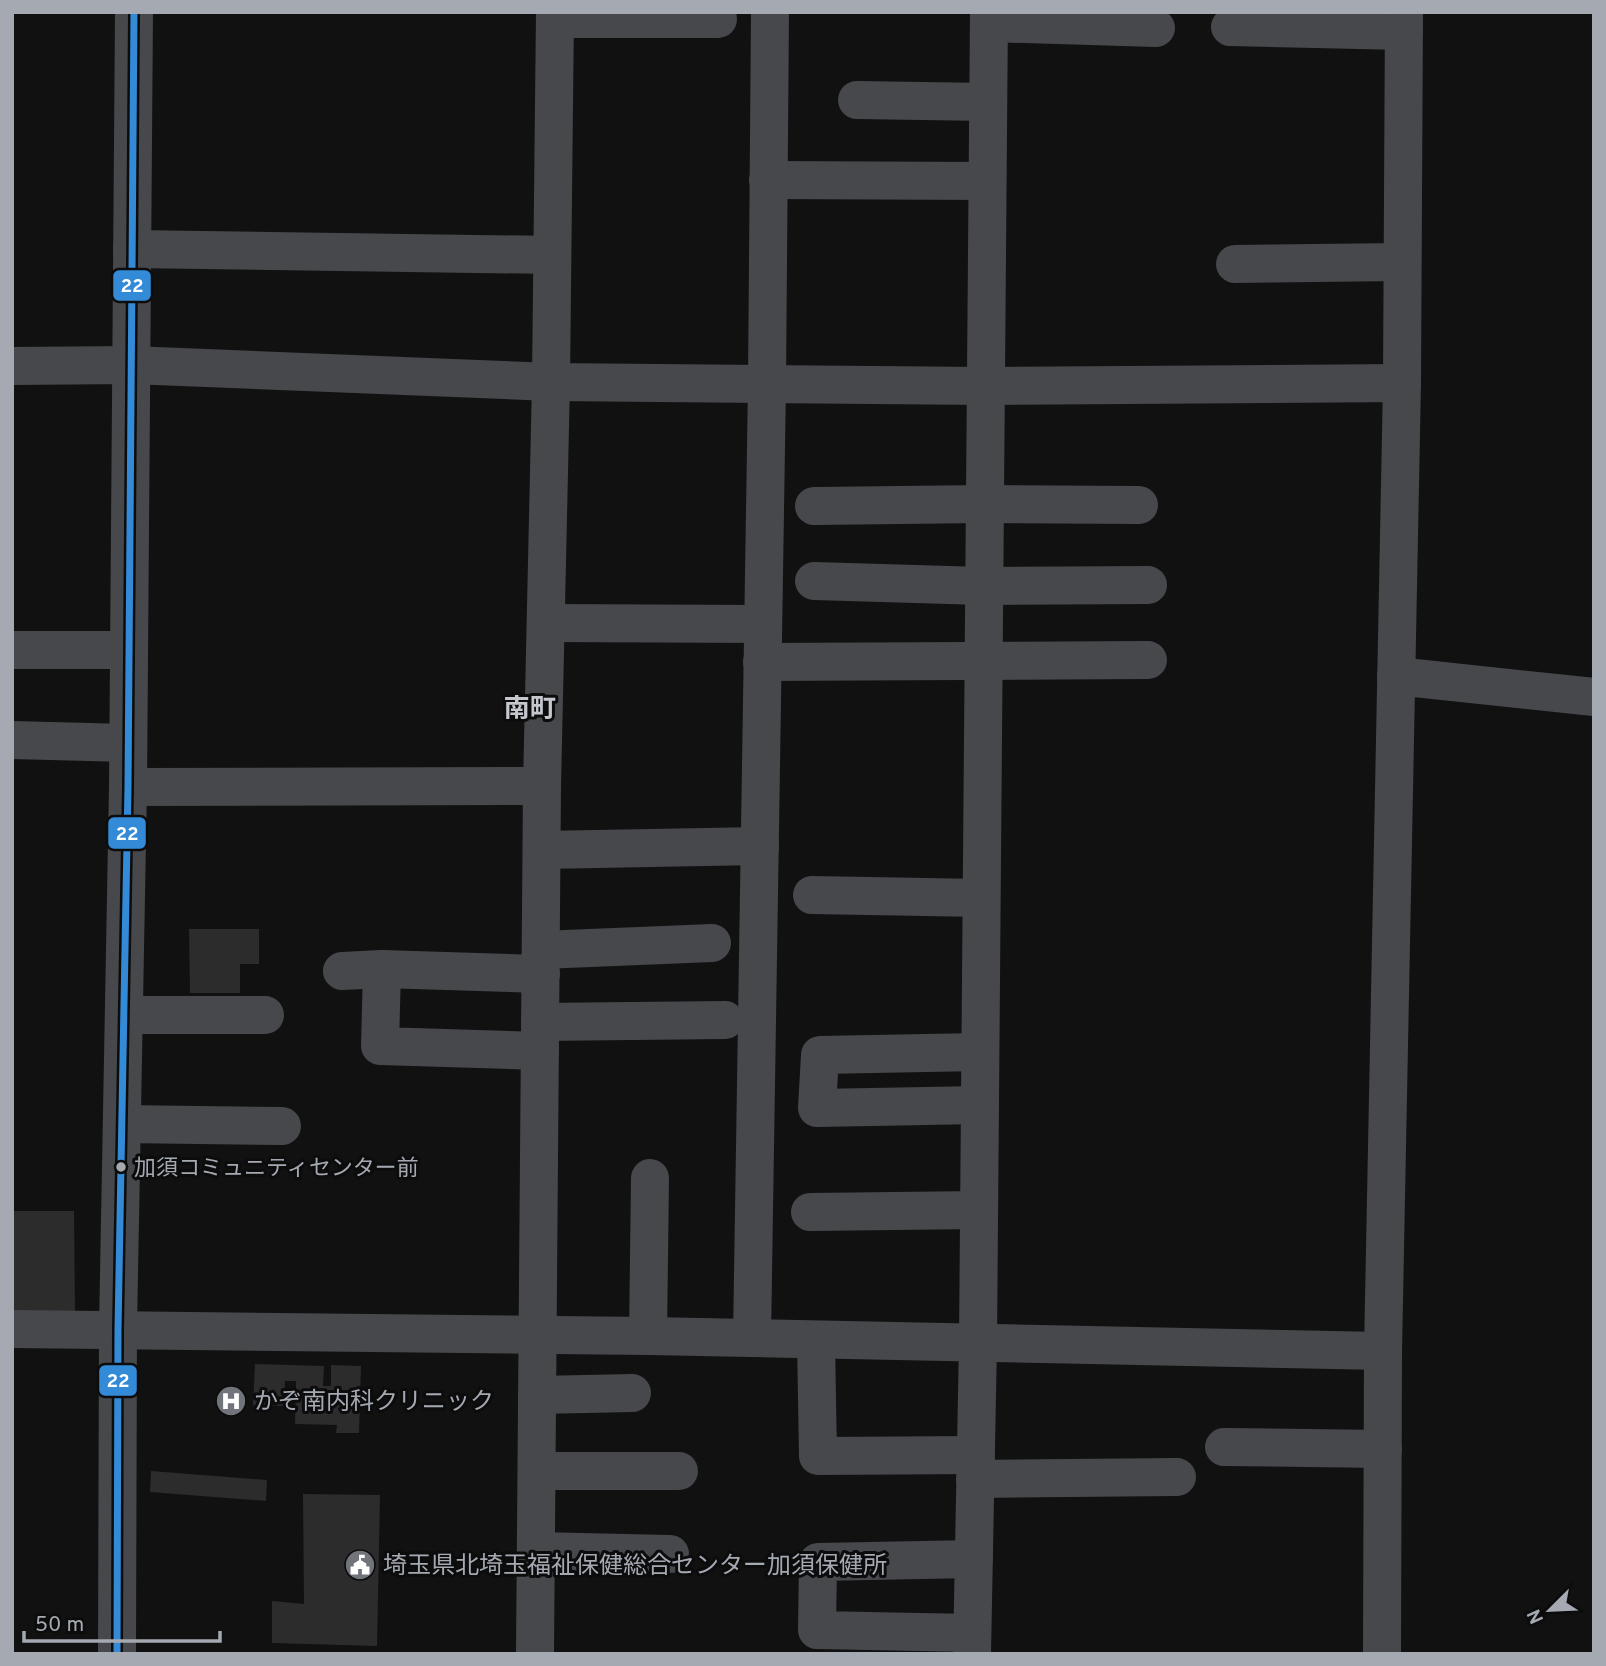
<svg xmlns="http://www.w3.org/2000/svg" width="1606" height="1666" font-family="Overpass,'Noto Sans JP',sans-serif">
  <style>
    .building { fill: #2c2c2d }
    .lines { fill: none; stroke-linecap: round; stroke-linejoin: round }
    .minor { stroke: #46484b; stroke-width: 38 }
    .bus-1-casing { stroke: #0c0c0d; stroke-width: 12 }
    .bus-1 { stroke: #338bd7; stroke-width: 7 }
    .bus-dot { fill: #a4a9b2; stroke: #0c0c0d; stroke-width: 2.5 }
    .labels { text-anchor: middle; stroke-width: 6; stroke-linejoin: round; paint-order: stroke }
    .bus-label { font-size: 22px; fill: #a4a9b2; stroke: #0c0c0d; text-anchor: start }
    .poi-label { font-size: 24px; fill: #a4a9b2; stroke: #0c0c0d; text-anchor: start }
    .neighbourhood-label { font-size: 26px; font-weight: bold; fill: #c4c8ce; stroke: #0c0c0d }
    .line-badge { stroke: #0c0c0d; stroke-width: 2.5 }
    .badge-label { font-size: 19px; text-anchor: middle; font-weight: bold; fill: #fff }
  </style>
  <rect width="100%" height="100%" fill="#111112"/>
  <!-- building -->
  <g class="building">
    <path d="M189,929H259V964H240V993H190Z"/>
    <path d="M12,1211H74L75,1311H12Z"/>
    <path d="M255,1364L324,1366L323,1386H331V1365L361,1366L359,1433H336L337,1425L295,1424L296,1381H285L284,1406L253,1405Z"/>
    <path d="M151,1471L267,1480L266,1501L150,1492Z"/>
    <path d="M303,1494L380,1495L377,1646L272,1643V1601L304,1604Z"/>
  </g>
  <g class="lines">
    <!-- minor -->
    <g class="minor">
      <path d="M555,19H718"/>
      <path d="M989,23L1156,28"/>
      <path d="M1230,27L1404,31"/>
      <path d="M857,100L988,102"/>
      <path d="M768,180L987,181"/>
      <path d="M132,249L552,255"/>
      <path d="M1235,264L1402,262"/>
      <path d="M12,366L131,365L551,382L985,386L1402,383"/>
      <path d="M814,506L984,504L1139,505"/>
      <path d="M814,581L983,586L1148,585"/>
      <path d="M546,623L763,624"/>
      <path d="M12,650H129"/>
      <path d="M762,662L1148,660"/>
      <path d="M1396,676L1594,697"/>
      <path d="M12,740L128,743"/>
      <path d="M128,787L542,786"/>
      <path d="M542,850L760,846"/>
      <path d="M812,895L981,898"/>
      <path d="M541,950L712,943"/>
      <path d="M382,969L380,1046L540,1051"/>
      <path d="M342,971L382,969L541,974"/>
      <path d="M124,1015H265"/>
      <path d="M540,1022L725,1020"/>
      <path d="M980,1105L817,1108L820,1055L980,1052"/>
      <path d="M122,1124L282,1126"/>
      <path d="M810,1212L979,1210"/>
      <path d="M12,1329L648,1336L1383,1351"/>
      <path d="M648,1336L650,1178"/>
      <path d="M752,1338L767,384L770,12"/>
      <path d="M816,1340L818,1456L976,1455"/>
      <path d="M537,1395L632,1393"/>
      <path d="M1224,1447L1383,1449"/>
      <path d="M537,1471H679"/>
      <path d="M975,1479L1177,1477"/>
      <path d="M536,1551L670,1554"/>
      <path d="M972,1633L817,1630L818,1562L974,1559"/>
      <path d="M117,1654L118,1329L128,787L134,12"/>
      <path d="M535,1654L542,786L551,382L555,12"/>
      <path d="M972,1654L978,1343L989,12"/>
      <path d="M1382,1654L1383,1351L1402,383L1404,12"/>
    </g>
    <!-- bus-1 casing -->
    <g class="bus-1-casing">
      <path id="bus-1" d="M117,1654L118,1329L128,787L134,12"/>
    </g>
    <!-- bus-1 -->
    <use href="#bus-1" class="bus-1"/>
  </g>
  <!-- icons -->
  <defs>
    <g id="hospital-disc" transform="scale(1.575)"><circle r="9.5" fill="#71747a" stroke="#0c0c0d"/><path d="M-5-5h3v3.5h4V-5h3V5h-3V1.5h-4V5h-3Z" fill="#fff"/></g>
    <g id="civic-disc" transform="scale(1.575)"><circle r="9.5" fill="#71747a" stroke="#0c0c0d"/><path d="M-.6-6.5H3V-4.5H.6V-3L4-1V1h2V6H-6V1h2V-1L-.6-3ZM-1.2 2.5V6h2.4V2.5Z" fill="#fff"/></g>
  </defs>
  <g fill-rule="evenodd">
    <use href="#hospital-disc" x="231" y="1401"/>
    <use href="#civic-disc" x="360" y="1565"/>
  </g>
  <!-- markers -->
  <circle class="bus-dot" cx="121" cy="1167" r="6"/>
  <g class="labels">
    <!-- bus labels -->
    <g class="bus-label">
      <text x="134" y="1175">加須コミュニティセンター前</text>
    </g>
    <!-- poi labels -->
    <g class="poi-label">
      <text x="254" y="1409">かぞ南内科クリニック</text>
      <text x="383" y="1573">埼玉県北埼玉福祉保健総合センター加須保健所</text>
    </g>
    <!-- neighbourhood labels -->
    <g class="neighbourhood-label">
      <text x="530" y="717">南町</text>
    </g>
  </g>
  <g class="line-badge">
    <rect x="112" y="269" width="40" height="33" rx="7" fill="#338bd7"/>
    <rect x="107" y="816" width="40" height="34" rx="7" fill="#338bd7"/>
    <rect x="98" y="1364" width="40" height="33" rx="7" fill="#338bd7"/>
  </g>
  <g class="badge-label">
    <text x="132" y="292">22</text>
    <text x="127" y="840">22</text>
    <text x="118" y="1387">22</text>
  </g>
  <!-- border -->
  <rect width="1606" height="1666" fill="none" stroke="#a4a9b2" stroke-width="28"/>
  <!-- north arrow -->
  <g transform="translate(1550 1610) rotate(246)" stroke="#0c0c0d" stroke-width="5" paint-order="stroke">
  <path d="M0-5L12 26L0 18L-12 26Z" fill="#a4a9b2"/>
  <text y="-10" font-size="19" font-weight="bold" text-anchor="middle" fill="#a4a9b2">N</text>
  </g>
  <!-- scale -->
  <path d="M24 1631v10h196v-10" fill="none" stroke="#a4a9b2" stroke-width="3.5"/>
  <text x="35" y="1631" font-size="21" fill="#a4a9b2" stroke="#0c0c0d" stroke-width="5" paint-order="stroke">50 m</text>
</svg>
